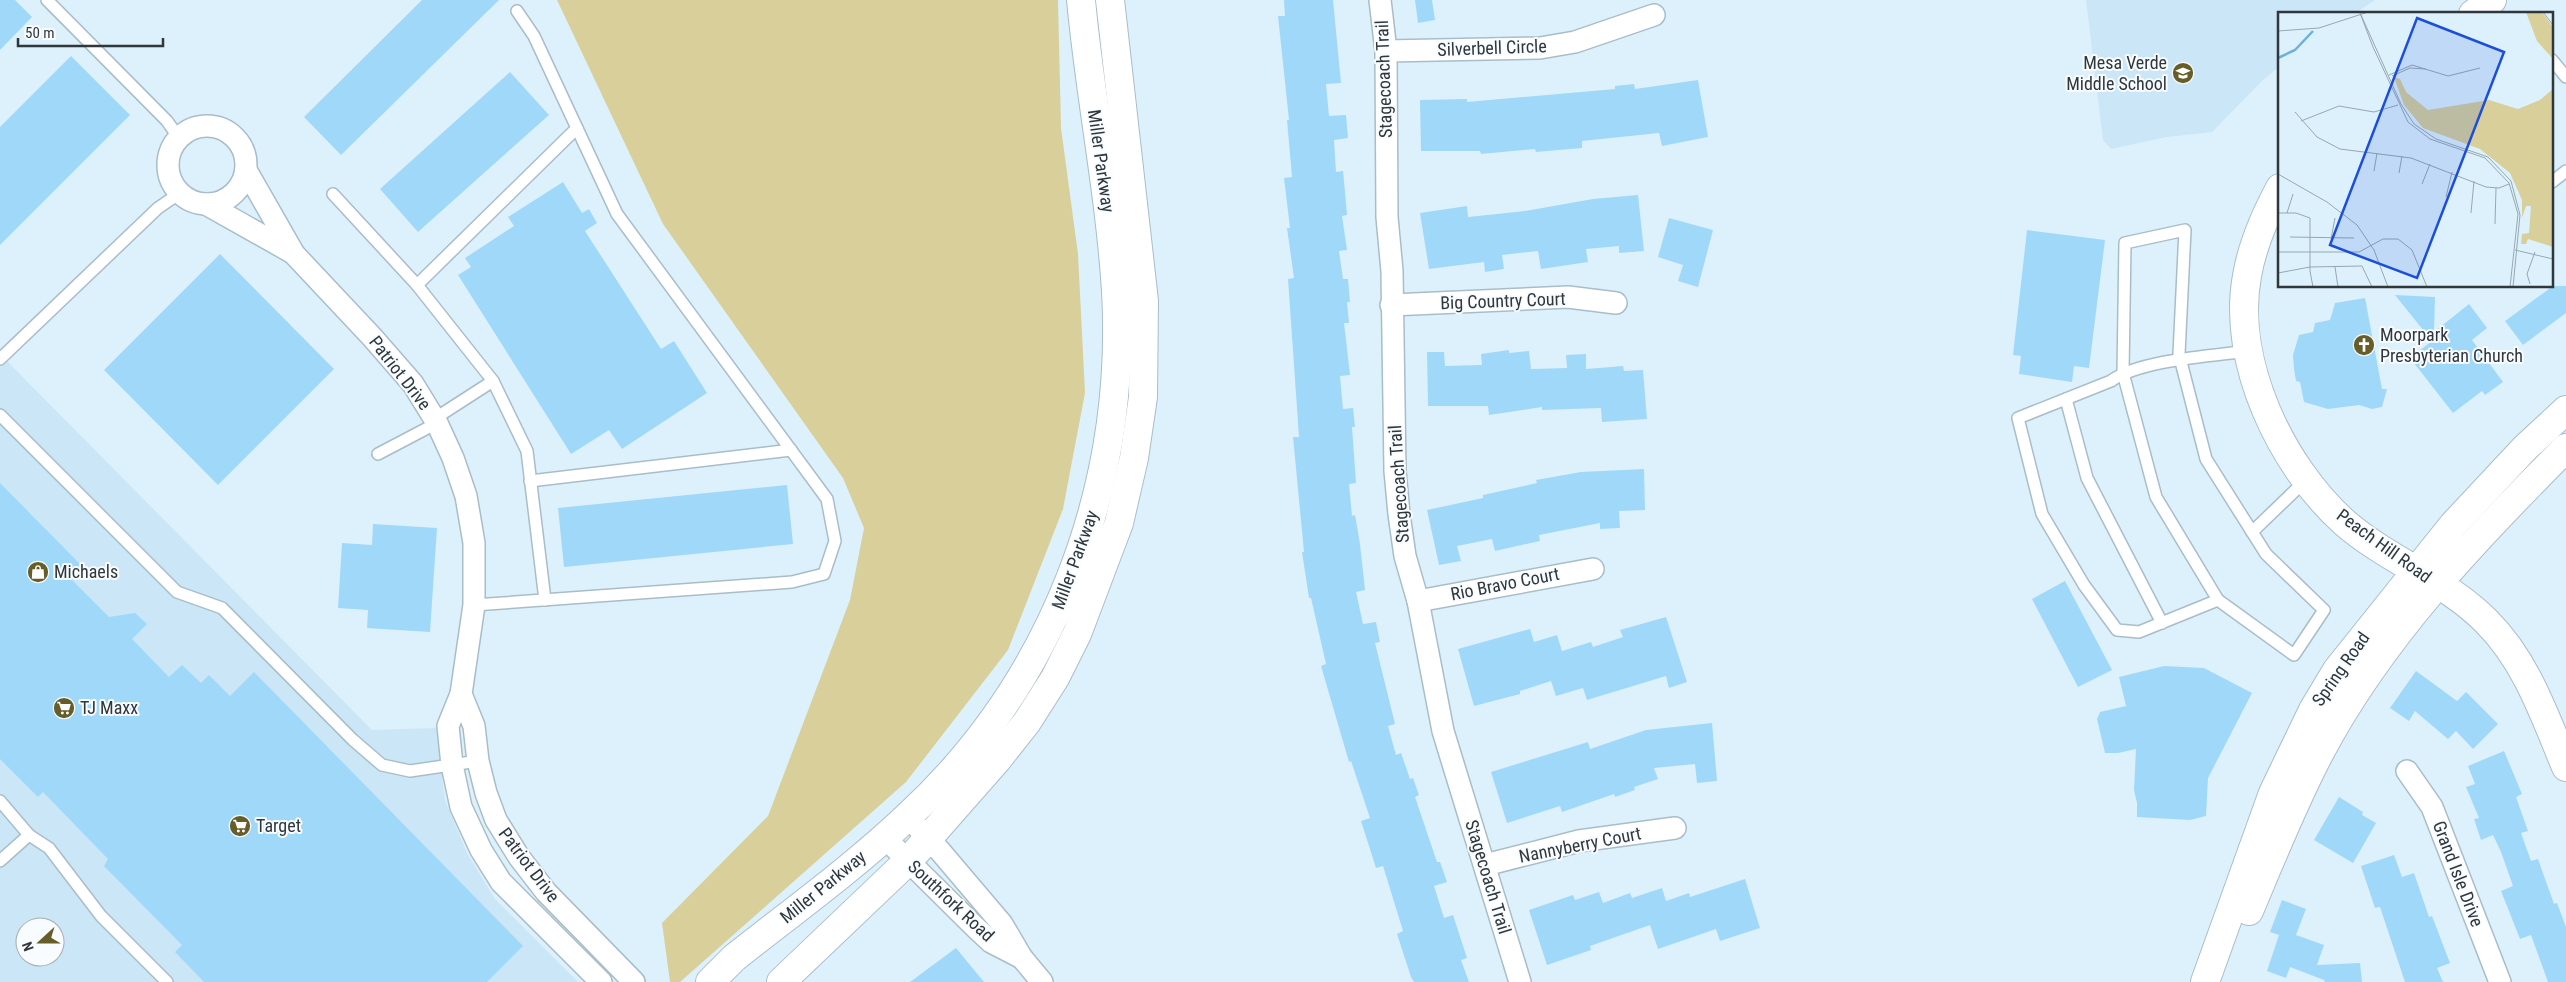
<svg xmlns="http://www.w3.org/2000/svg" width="2566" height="982" font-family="'Roboto Condensed',sans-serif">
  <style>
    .built { fill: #cbe6f7; fill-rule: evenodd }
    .green { fill: #d9cf9a }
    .building { fill: #a0d8f9 }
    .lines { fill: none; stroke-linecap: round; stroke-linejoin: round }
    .lane-casing { stroke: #a9bdc8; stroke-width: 14 }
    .street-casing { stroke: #a9bdc8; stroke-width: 24 }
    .secondary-casing { stroke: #a9bdc8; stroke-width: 30 }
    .lane { stroke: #fff; stroke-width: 11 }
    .street { stroke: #fff; stroke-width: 21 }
    .secondary { stroke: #fff; stroke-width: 28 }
    .labels { text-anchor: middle; stroke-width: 4; stroke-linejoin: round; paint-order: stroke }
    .street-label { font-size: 18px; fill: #2f373b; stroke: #f8fcfe }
    .poi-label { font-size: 18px; fill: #2f373b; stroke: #f8fcfe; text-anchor: start }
    .inset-river { fill: none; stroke: #6ab2d9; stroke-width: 2.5 }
    .inset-road { fill: none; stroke: #97a7af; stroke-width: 1 }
    .view { fill: #1d4ed8; fill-opacity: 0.15; stroke: #1d4ed8; stroke-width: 2.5 }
    .inset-edge { fill: none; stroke: #2f373b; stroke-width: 2.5 }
  </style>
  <rect width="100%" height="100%" fill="#ddf1fd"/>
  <!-- built -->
  <g class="built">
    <path d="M2086,0H2375L2354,14H2280V66L2264,79L2212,132L2167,137L2111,149L2103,140Z"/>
    <path d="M0,354L372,730L436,728L445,800L467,853L495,899L578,982H0ZM25,927H55V957H25Z"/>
  </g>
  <!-- green -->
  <path class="green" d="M557,0H1058L1061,128L1078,254L1085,393L1063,509L1008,650L906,782L680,982H670L662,923L768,816L850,600L864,528L843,478L663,224Z"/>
  <!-- building -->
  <g class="building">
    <path d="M0,0H15L32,17L0,50Z"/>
    <path d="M422,0H499L341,155L304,117Z"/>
    <path d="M1284,0H1333L1341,83L1326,84L1329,116L1346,115L1348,138L1334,140L1336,172L1343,171L1345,192L1347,215L1342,216L1347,250L1339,251L1343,279H1348L1350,302H1347L1349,323H1344L1350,375L1340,376L1343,409L1353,408L1355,427H1352L1356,483L1349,484L1352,516L1355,515L1360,544L1365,590L1356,592L1363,624L1376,622L1380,642L1375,643L1395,724L1388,726L1396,755L1401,753L1410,779L1413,778L1419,795L1415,797L1437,862H1440L1447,882L1434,886L1444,918L1453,915L1467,958L1461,960L1469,982H1414L1411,977L1397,934L1403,931L1383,866L1376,868L1361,821L1370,818L1351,761L1349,762L1321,666L1326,664L1311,598H1309L1302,552H1304L1293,437H1299L1288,279L1294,278L1287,228H1290L1284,178L1292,177L1287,120H1289L1278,16H1285Z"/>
    <path d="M1415,0H1432L1435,20L1418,23Z"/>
    <path d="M71,56L130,115L0,245V127Z"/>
    <path d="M510,72L549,115L418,232L380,189Z"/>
    <path d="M1698,80L1708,137L1662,146L1659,133L1582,141V148L1536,152L1535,149L1481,154L1480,151H1421L1420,100L1467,99V102L1615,89V86L1634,84L1635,89Z"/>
    <path d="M563,182L582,213L589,209L597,223L585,231L661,349L674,341L707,393L622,449L609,430L571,454L458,275L471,267L465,258L514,226L508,217Z"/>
    <path d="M1638,195L1644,251L1619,253V246L1586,249L1588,262L1541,269L1538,251L1502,255L1504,269L1485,272L1484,262L1429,269L1420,213L1467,206L1468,217L1525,211L1593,199Z"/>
    <path d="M1669,218L1713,230L1698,287L1678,281L1683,265L1658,257Z"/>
    <path d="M2027,230L2105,240L2089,368L2074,366L2072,382L2019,374L2021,356L2013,355Z"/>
    <path d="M220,254L334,369L218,485L104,370Z"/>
    <path d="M2553,286H2566V313L2523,345L2505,321Z"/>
    <path d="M2395,295L2435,297L2434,332L2469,304L2487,328L2472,340L2503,382L2485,395L2482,391L2453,413L2410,358L2432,341Z"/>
    <path d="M2365,298L2382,389H2387L2382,407L2372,409L2359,405L2328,409L2304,402L2300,382L2296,381L2294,369L2293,355L2299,335L2313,332L2315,323L2330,320L2335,303Z"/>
    <path d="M1509,350V353L1529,351L1531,369L1567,368L1566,355L1586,354V369L1623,366L1624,371L1643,370L1647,419L1602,422L1601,408L1542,410V407L1489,415L1488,406H1428L1427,352H1444L1445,366L1482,365L1481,354Z"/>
    <path d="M1644,469L1645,510L1619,511L1620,528L1600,529V523L1539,535L1540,541L1495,551L1492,539L1457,546L1461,561L1439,565L1427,510L1483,498V495L1537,483L1536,480L1581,472Z"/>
    <path d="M0,483L82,566L70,578L109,617L135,613L147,624L132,639L169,677L182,665L201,683L209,675L230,696L254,672L523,946L487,982H204L175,952L182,945L104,866L108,859L43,792L38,797L0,759Z"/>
    <path d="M787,485L793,544L564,567L558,508Z"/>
    <path d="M373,524L437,528L430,632L367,628L368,610L338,608L342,543L372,545Z"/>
    <path d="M2065,581L2112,670L2078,687L2032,599Z"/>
    <path d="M1666,617L1687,682L1669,688L1666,676L1587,700L1583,688L1556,696L1551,681L1520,691V694L1474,706L1458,649L1530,629L1534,642L1557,635L1562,651L1591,642L1593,647L1623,637L1620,630Z"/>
    <path d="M2164,666L2204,668L2252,693L2208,778L2206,816L2190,820L2137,817V803L2134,790L2136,749L2118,753H2105L2097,719L2100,712L2126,706L2119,677Z"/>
    <path d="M2416,671L2457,701L2466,692L2498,724L2473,749L2456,731L2448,739L2415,711L2409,721L2390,708Z"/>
    <path d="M1712,723L1717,781L1697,783L1695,764L1654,768L1658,779L1634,787L1635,790L1615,797L1614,794L1562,812L1560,806L1507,823L1491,772L1588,742L1590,749L1646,730Z"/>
    <path d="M2504,751L2522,794L2516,797L2528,831L2521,833L2531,861L2538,859L2554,904L2557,903L2566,927V982H2548L2531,935L2520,939L2501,891L2513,886L2501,852L2493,835L2481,840L2474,819L2479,818L2466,787L2475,784L2468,766Z"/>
    <path d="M2339,797L2363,812L2362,815L2376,823L2353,863L2314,840Z"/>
    <path d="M2394,855L2402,877L2414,873L2429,917L2432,916L2450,963L2437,968L2443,982H2405L2380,907L2375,908L2361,866Z"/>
    <path d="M1745,879L1760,928L1720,941L1716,929L1658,949L1650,925L1590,946L1591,950L1547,965L1529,910L1573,895L1575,900L1599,892L1603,903L1630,893L1632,898L1662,888L1666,901L1689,893L1690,897Z"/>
    <path d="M2282,900L2306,909L2296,935L2324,945L2317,965L2360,963L2362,982H2325L2324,980L2290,967L2286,978L2267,971L2279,935L2270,932Z"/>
    <path d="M956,948L984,982H910Z"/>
  </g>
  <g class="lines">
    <!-- lane casing -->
    <g class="lane-casing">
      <g id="lane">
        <path d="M47,0L167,121L179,138"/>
        <path d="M2552,60L2566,77"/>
        <path d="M2552,182L2566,171"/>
        <path d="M333,194L417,285"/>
        <path d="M2185,230L2179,354L2206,459L2266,554L2324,610L2294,655L2218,600L2156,497L2123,373L2125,243Z"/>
        <path d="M0,359L158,208L180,193"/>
        <path d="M493,381L527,451L545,600"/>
        <path d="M2066,399L2087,478L2162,623"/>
        <path d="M0,415L177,592L222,608L353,740L382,765L410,771L478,761"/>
        <path d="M434,419L493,381L417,285L577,128"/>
        <path d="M378,454L437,423"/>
        <path d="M530,481L791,450"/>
        <path d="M2252,532L2306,480"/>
        <path d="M2218,600L2139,632L2117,630L2084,585L2042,514L2018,418L2111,381C2140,360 2211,356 2249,351"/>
        <path d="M474,605L792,582L824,574L835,541L827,499L617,214L534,36L517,11"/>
        <path d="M0,801L29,835L49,848L101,916L167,982"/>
        <path d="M0,861L29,835"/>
      </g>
    </g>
    <!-- street casing -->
    <g class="street-casing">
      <g id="street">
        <path d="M1380,0L1386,51L1387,217L1392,271L1395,471L1399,514L1405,556L1418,601L1443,731L1520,982"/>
        <path d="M1386,51L1540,48L1575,42L1654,15"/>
        <circle cx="207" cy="165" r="39"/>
        <path d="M246,170L294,254L372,337L413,384L437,423L453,458L466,496L474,543V605L461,694L448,726L452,765L461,807L481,850L501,882L601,982"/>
        <path d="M206,204L293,253"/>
        <path d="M1391,305L1568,297L1616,303"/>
        <path d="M1418,601L1593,569"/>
        <path d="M461,694L474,726L478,761L486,793L496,820L519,857L546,892L634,982"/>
        <path d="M2407,771L2432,807L2500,982"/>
        <path d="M908,817L940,851L1002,924L1022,958L1042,982"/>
        <path d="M884,837L976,928L991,942L1022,958"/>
        <path d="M1485,865L1579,841L1675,828"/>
      </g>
    </g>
    <!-- secondary casing -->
    <g class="secondary-casing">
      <g id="secondary">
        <path d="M2473,14L2492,0"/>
        <path d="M2280,188C2266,214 2252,246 2247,276C2231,362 2282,467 2345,523C2389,561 2447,581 2487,622C2527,662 2545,717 2566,767"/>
        <path d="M2249,911C2271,859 2292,806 2318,756C2379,639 2474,540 2566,448"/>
        <path d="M710,982L734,958C792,912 853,868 906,818C1053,683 1127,490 1116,291C1110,194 1090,97 1081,0"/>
        <path d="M781,982L909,860L997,760L1027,722L1055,678L1077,634L1119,523L1134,458L1143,397L1144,301L1110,0"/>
        <path d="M2205,982L2273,793L2313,710L2337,670L2453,525L2525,448L2566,410"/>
      </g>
    </g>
    <!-- lane -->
    <use href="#lane" class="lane"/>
    <!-- street -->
    <use href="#street" class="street"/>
    <!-- secondary -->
    <use href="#secondary" class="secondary"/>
  </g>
  <!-- icons -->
  <defs>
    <g id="school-disc" transform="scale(1.125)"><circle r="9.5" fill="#665d29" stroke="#f8fcfe"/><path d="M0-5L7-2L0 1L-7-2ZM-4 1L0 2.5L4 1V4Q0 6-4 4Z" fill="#fff"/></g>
    <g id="church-disc" transform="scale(1.125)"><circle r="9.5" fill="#665d29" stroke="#f8fcfe"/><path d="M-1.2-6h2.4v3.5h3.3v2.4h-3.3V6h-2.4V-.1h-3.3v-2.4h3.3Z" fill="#fff"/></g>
    <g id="shop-disc" transform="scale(1.125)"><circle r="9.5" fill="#665d29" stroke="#f8fcfe"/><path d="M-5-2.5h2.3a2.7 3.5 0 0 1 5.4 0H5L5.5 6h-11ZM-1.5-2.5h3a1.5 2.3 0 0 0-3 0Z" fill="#fff"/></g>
    <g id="supermarket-disc" transform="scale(1.125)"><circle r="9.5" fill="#665d29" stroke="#f8fcfe"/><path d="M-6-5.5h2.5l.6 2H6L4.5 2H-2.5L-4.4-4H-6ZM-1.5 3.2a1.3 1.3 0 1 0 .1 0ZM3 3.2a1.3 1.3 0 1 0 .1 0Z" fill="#fff"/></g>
  </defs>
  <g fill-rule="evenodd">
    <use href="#school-disc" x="2183" y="73"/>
    <use href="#church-disc" x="2364" y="345"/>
    <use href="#shop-disc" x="38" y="572"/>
    <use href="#supermarket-disc" x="64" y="708"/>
    <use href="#supermarket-disc" x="240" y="826"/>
  </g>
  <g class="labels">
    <!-- street labels -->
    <g class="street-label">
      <text transform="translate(1492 48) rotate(-2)" y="6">Silverbell Circle</text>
      <text transform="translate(1384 79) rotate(-92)" y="6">Stagecoach Trail</text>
      <text transform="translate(1101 161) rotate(82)" y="6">Miller Parkway</text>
      <text transform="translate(1503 301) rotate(-2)" y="6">Big Country Court</text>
      <text transform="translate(400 373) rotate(52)" y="6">Patriot Drive</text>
      <text transform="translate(1399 484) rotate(-94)" y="6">Stagecoach Trail</text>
      <text transform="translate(2384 546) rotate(36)" y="6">Peach Hill Road</text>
      <text transform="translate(1075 560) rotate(-70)" y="6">Miller Parkway</text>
      <text transform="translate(1505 584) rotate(-11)" y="6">Rio Bravo Court</text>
      <text transform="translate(2341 669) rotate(-55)" y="6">Spring Road</text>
      <text transform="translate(1580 845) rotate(-11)" y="6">Nannyberry Court</text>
      <text transform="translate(529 865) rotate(53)" y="6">Patriot Drive</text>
      <text transform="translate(2458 874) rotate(69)" y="6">Grand Isle Drive</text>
      <text transform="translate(1488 877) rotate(73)" y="6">Stagecoach Trail</text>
      <text transform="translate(823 887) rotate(-39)" y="6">Miller Parkway</text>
      <text transform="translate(951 901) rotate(43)" y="6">Southfork Road</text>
    </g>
    <!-- poi labels -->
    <g class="poi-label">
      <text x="2167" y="69" text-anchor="end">Mesa Verde<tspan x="2167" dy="21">Middle School</tspan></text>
      <text x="2380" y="341">Moorpark<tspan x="2380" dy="21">Presbyterian Church</tspan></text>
      <text x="54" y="578">Michaels</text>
      <text x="80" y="714">TJ Maxx</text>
      <text x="256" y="832">Target</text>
    </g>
  </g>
  <!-- overview -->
  <g transform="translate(2278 12)">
    <rect width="275" height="275" fill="#ddf1fd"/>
    <path d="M248,0H264L275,15V47L259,29ZM116,65L122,67L128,80L150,98L211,88L240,97L262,88L275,77V235L250,227L248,232H243L244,222L251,221L253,194H248L244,206V188L232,161L202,137L145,116L126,93Z" fill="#d9cf9a"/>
    <path class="inset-river" d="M0,46L17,38L35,19"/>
    <path class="inset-road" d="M265,0L275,13M82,1L95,35L130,110L152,127L207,146L231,171L240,202L232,275M83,3L123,92L136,112L158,127L210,145L233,169L242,203L235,275M0,19L41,16L90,0M111,63L134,53L170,64L202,56M114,64L132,56L148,57M17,100L39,125L62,137L133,146L208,175L221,176L231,172M23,109L61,94L96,100L120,93M96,159L99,141M121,161L124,144M0,162L49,190L79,213L96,238L110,275M144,172L152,152M168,185L174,160M0,201H18L32,206V259L35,275M9,201L15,182M193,201L196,169M217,212L218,176M12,225L76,226M53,227L57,206M237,238L275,247M0,240H81L105,227H120L134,238L149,275M57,255L60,275M0,261L32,255L84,254L94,275M252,272L249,262L257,240"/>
    <path class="view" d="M139,6L226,40L139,266L52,233Z"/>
    <rect width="275" height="275" class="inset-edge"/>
  </g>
  <!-- north arrow -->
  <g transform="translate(40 942) rotate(249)"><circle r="24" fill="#f8fcfe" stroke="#a8adb0"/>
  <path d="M0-4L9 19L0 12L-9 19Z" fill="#665d29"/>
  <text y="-8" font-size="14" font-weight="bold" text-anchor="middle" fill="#2f373b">N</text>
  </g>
  <!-- scale -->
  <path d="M18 38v8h145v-8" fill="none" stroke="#2f373b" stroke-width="2.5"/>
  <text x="25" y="38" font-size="15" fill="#2f373b" stroke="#f8fcfe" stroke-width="4" paint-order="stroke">50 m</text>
</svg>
